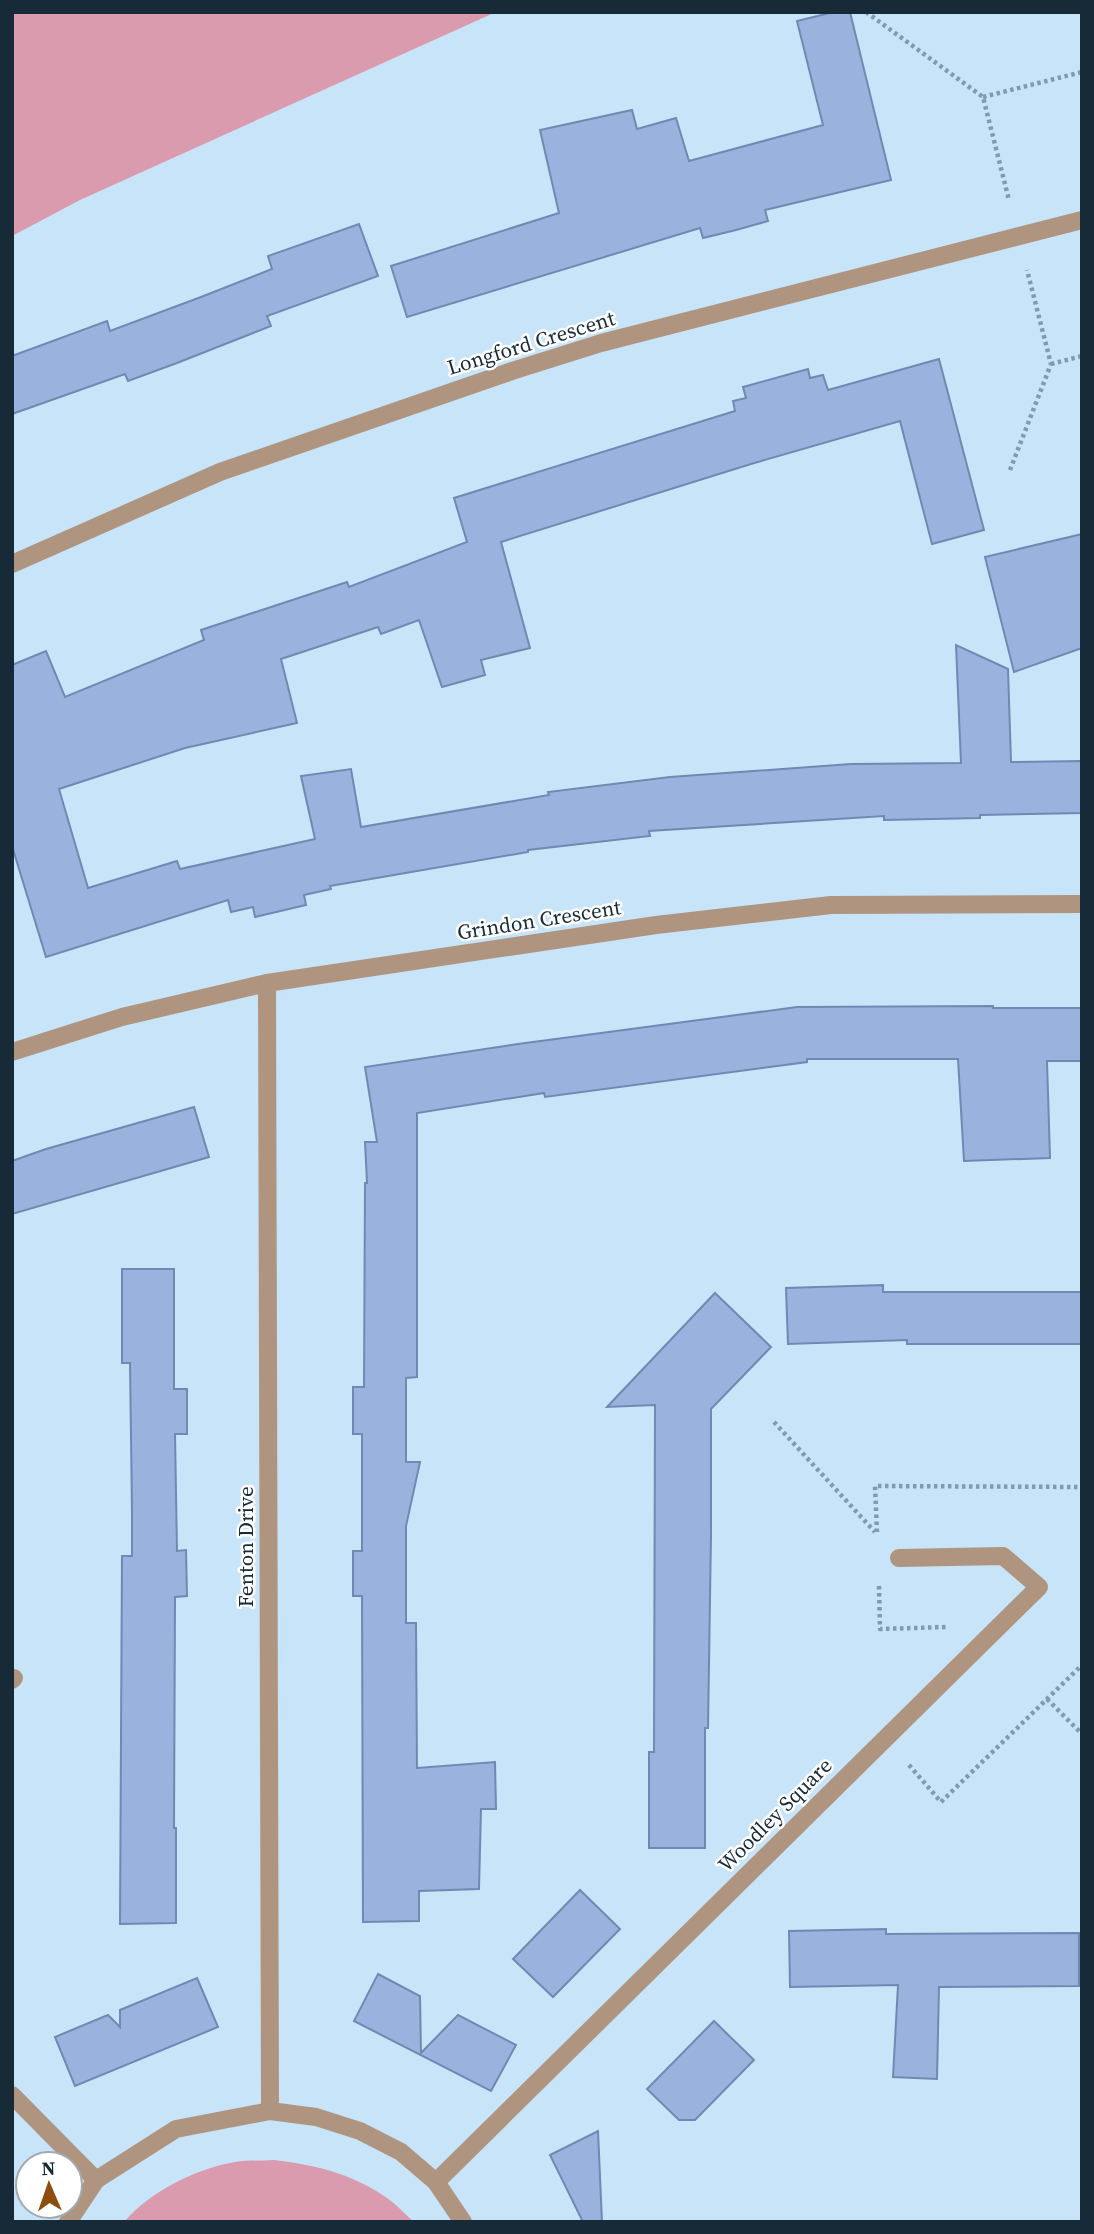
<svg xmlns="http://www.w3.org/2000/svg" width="1094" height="2234" font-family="'Source Serif 4',serif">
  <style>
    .green { fill: #da9bae }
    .building { fill: #99b3de; stroke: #6f89b2; stroke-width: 2 }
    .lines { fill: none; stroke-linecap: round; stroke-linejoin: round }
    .path { stroke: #819aac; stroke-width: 4.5; stroke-dasharray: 3.5 3.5; stroke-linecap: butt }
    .minor { stroke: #af9580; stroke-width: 18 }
    .labels { text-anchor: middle; stroke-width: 5; stroke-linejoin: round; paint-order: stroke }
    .street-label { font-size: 21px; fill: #172a37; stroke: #fff }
  </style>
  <rect width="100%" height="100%" fill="#c8e4f9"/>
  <!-- green -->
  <g class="green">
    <path d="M12,12H496L80,200L12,236Z"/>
    <path d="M274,2160C315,2165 350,2173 384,2196C395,2203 404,2213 414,2222H124C151,2191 195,2169 235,2162C248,2160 262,2161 274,2160Z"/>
  </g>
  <!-- building -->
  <g class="building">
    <path d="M834,12H850L891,180L765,210L768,221L736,230L703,238L700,228L407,317L391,266L559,213L540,130L632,110L637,129L676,118L689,161L823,125L797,21Z"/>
    <path d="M359,224L378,276L267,316L271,326L177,363L128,381L125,374L12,414V356L107,321L110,331L201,297L272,269L268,256Z"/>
    <path d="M939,359L984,530L932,544L900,421L751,464L501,542L530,648L481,660L485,675L442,687L419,620L381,634L378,627L281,659L297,723L185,748L59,789L88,888L177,861L180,869L315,839L301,776L351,769L361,827L549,795L548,792L670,777L851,764L961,763L956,645L1008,669L1011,762L1082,761V813L980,815V818L884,820V816L649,831L650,836L528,850V852L330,886L331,889L304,895L306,905L255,917L253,907L231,912L228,900L46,957L12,846V665L46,651L65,697L204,640L201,630L347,582L349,587L467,542L454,498L735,411L733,401L746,398L743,387L808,369L810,378L823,375L828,390Z"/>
    <path d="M1082,534V648L1014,672L985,557Z"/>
    <path d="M993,1006V1008H1082V1061H1047L1050,1158L964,1161L958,1059H807V1062L545,1097L544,1093L417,1113V1377L406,1378V1462H420L406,1526V1623H416L417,1768L495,1762L496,1809H481L479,1889L419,1891V1921L363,1922L362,1596H353V1551H362V1434H353V1387H364L365,1183H367L365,1142H377L365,1067L518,1044L797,1007Z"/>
    <path d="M194,1107L209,1157L12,1214V1161L46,1149Z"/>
    <path d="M122,1269H174V1389H187V1434H175L177,1551L186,1550L187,1596L175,1597L174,1828H176V1923L120,1924L122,1556H132V1511L130,1363H122Z"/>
    <path d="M883,1285V1292H1082V1344H907V1340L788,1344L786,1288Z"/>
    <path d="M715,1293L771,1347L711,1409V1533L708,1728H705V1848H649V1752H654L655,1405L607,1407Z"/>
    <path d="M580,1890L620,1929L553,1997L513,1959Z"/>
    <path d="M886,1929V1934L1079,1933V1986L939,1987L937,2079L893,2077L898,1985L790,1987L789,1931Z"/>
    <path d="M378,1974L420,1996L421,2053L458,2015L516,2045L491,2091L354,2021Z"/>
    <path d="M197,1978L218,2027L75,2086L55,2037L108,2015L120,2027V2010Z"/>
    <path d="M714,2021L754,2060L695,2120H679L647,2089Z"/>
    <path d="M598,2131L602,2222H583L550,2155Z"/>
  </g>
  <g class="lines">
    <!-- path -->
    <g class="path">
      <path d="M866,12L983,97L1009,200"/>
      <path d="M983,97L1082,72"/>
      <path d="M1051,364L1082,356"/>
      <path d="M1010,470L1051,364L1027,270"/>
      <path d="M774,1422L875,1532"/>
      <path d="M877,1532L875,1486L1082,1487"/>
      <path d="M879,1586L880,1629L947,1627"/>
      <path d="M1047,1699L1082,1734"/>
      <path d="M909,1765L941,1802L1082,1665"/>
    </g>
    <!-- minor -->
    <g class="minor">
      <path d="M12,564L220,472L512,371L601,343L1082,220"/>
      <path d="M267,983L270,2111"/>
      <path d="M12,1052L122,1017L267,983L656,925L831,905L1082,904"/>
      <path d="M12,1680L14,1678"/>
      <path d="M12,2095L96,2180"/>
      <path d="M436,2182L1039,1587L1003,1556L899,1558"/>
      <path d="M68,2222L96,2180L176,2129L270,2111L316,2117L360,2131L401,2152L436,2182L463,2222"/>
    </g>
  </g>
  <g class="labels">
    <!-- street labels -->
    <g class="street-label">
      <text transform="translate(531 343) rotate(-17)" y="7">Longford Crescent</text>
      <text transform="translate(539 920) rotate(-9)" y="7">Grindon Crescent</text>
      <text transform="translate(246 1547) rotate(-90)" y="7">Fenton Drive</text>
      <text transform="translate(775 1815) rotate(-45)" y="7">Woodley Square</text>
    </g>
  </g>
  <!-- border -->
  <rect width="1094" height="2234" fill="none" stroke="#172a37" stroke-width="28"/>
  <!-- north arrow -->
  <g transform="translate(49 2185) rotate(358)"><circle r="33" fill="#ffffff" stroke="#a2aaaf" stroke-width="2"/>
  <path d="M0-5L12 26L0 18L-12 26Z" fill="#8b4e0e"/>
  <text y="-10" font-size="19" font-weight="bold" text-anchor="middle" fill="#172a37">N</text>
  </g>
</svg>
